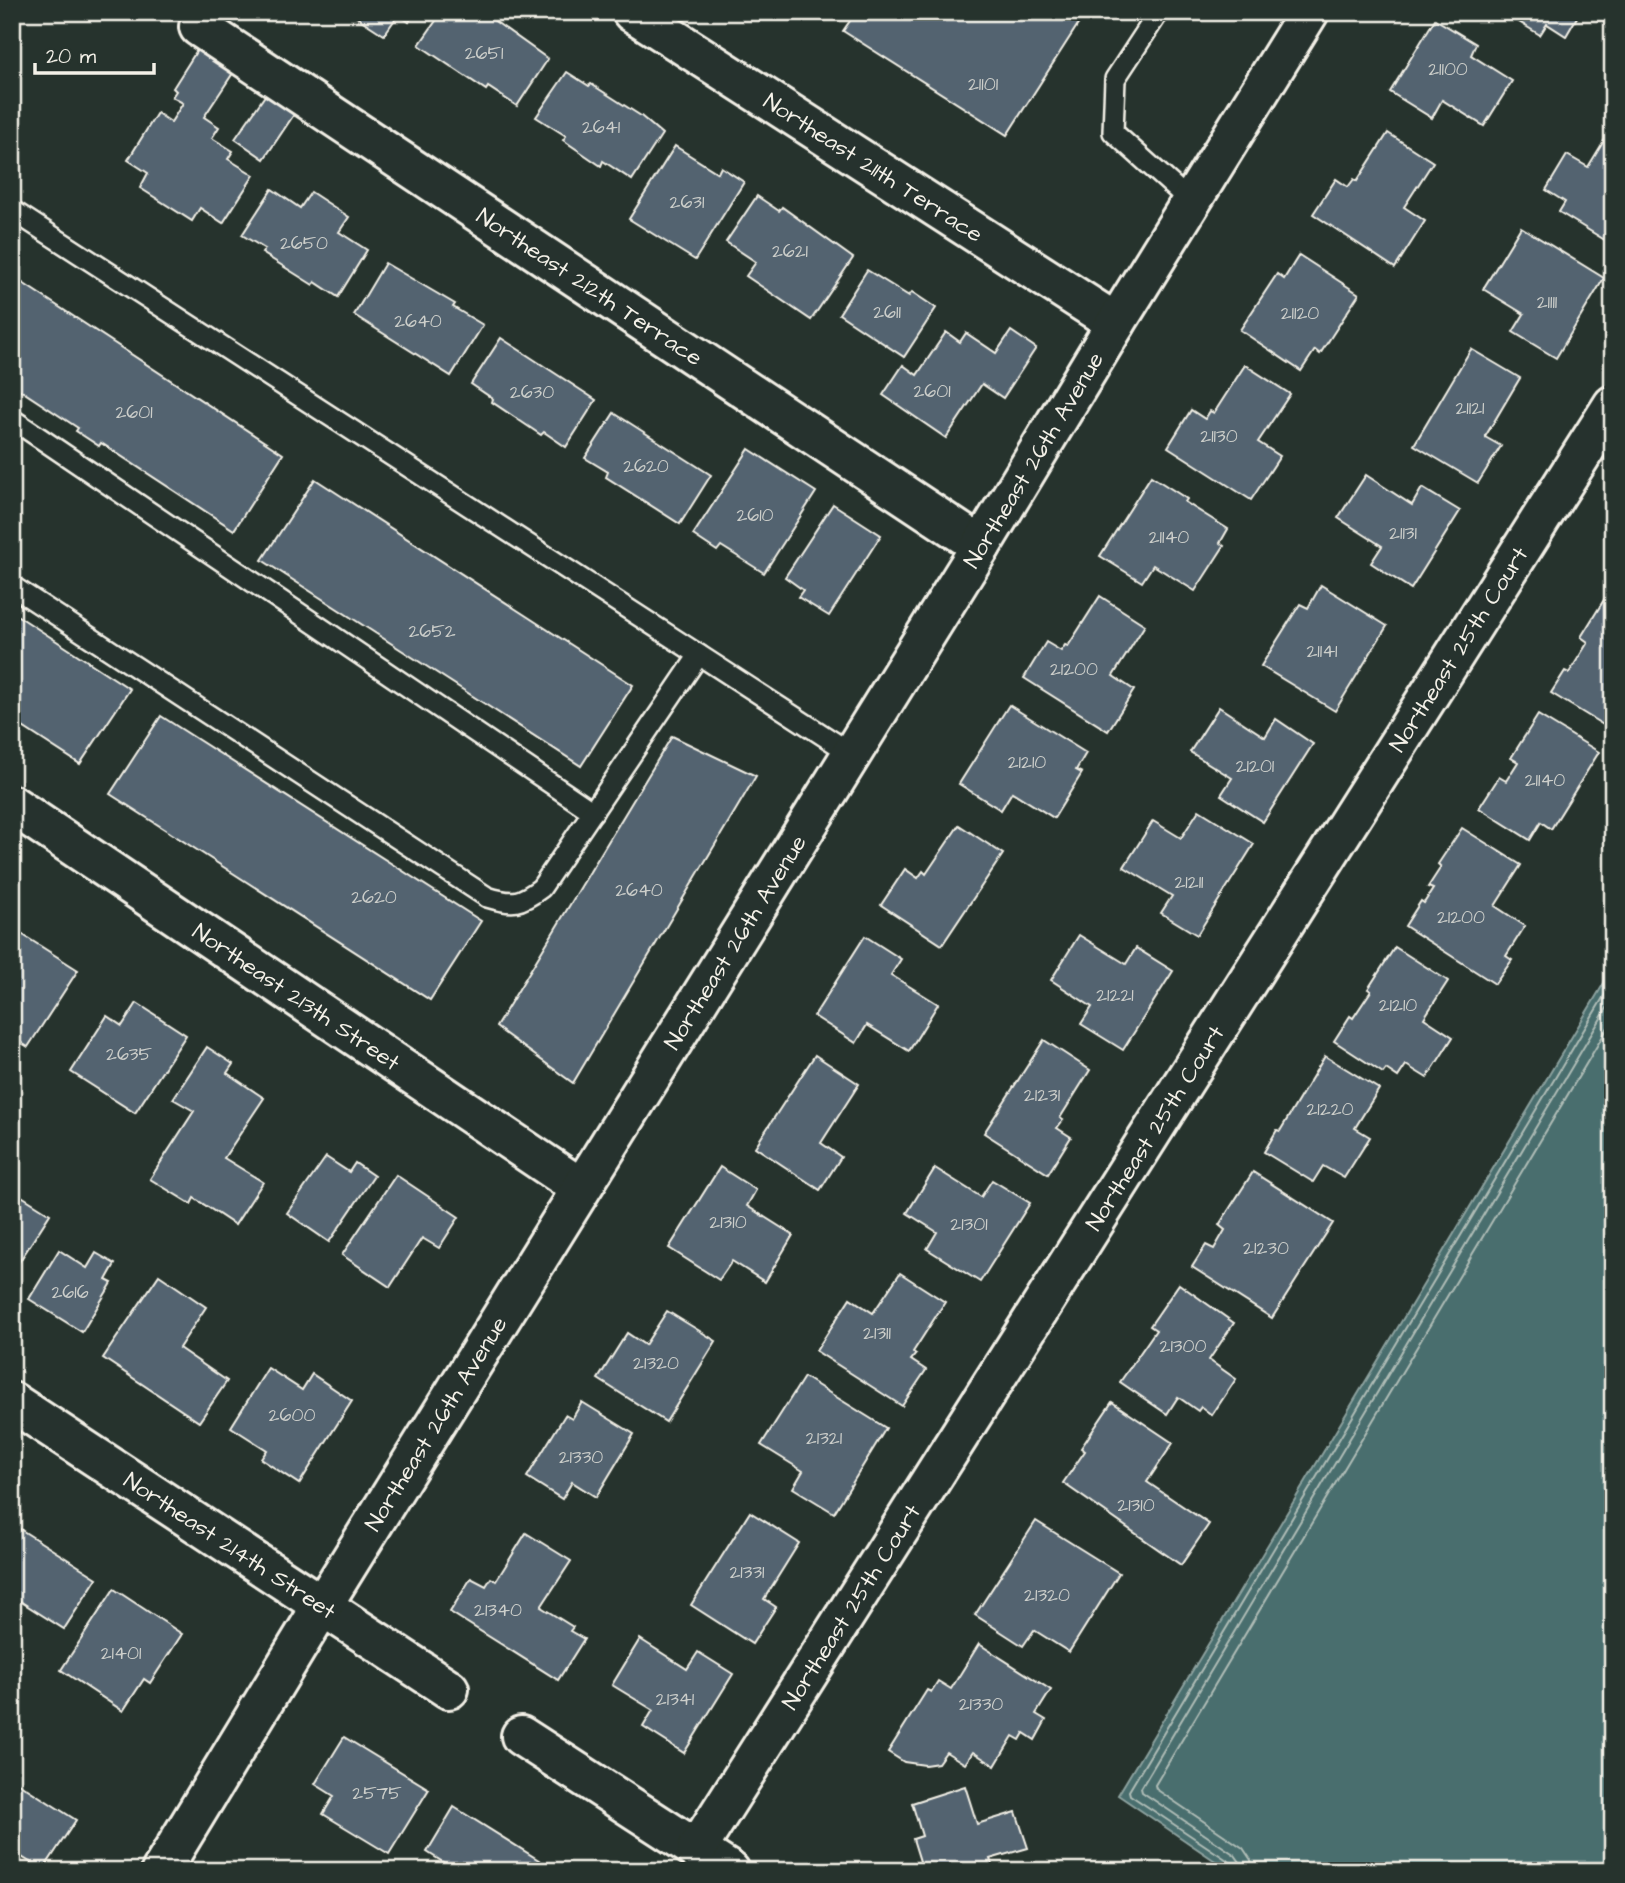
<svg xmlns="http://www.w3.org/2000/svg" width="1625" height="1883" font-family="'Architects Daughter',sans-serif">
  <style>
    .water { fill: #496e6e; stroke: #8da29f; stroke-width: 2 }
    .lines { fill: none; stroke-linecap: round; stroke-linejoin: round }
    .shore { stroke: #b0bdb7; stroke-width: 2 }
    .building { fill: #526470; stroke: #f4f1e8; stroke-width: 2 }
    .service-casing { stroke: #f4f1e8; stroke-width: 24 }
    .minor-casing { stroke: #f4f1e8; stroke-width: 44 }
    .tertiary-casing { stroke: #f4f1e8; stroke-width: 44 }
    .service { stroke: #26332d; stroke-width: 19 }
    .minor { stroke: #26332d; stroke-width: 38 }
    .tertiary { stroke: #26332d; stroke-width: 38 }
    .labels { text-anchor: middle; stroke-width: 5; stroke-linejoin: round; paint-order: stroke }
    .number-label { font-size: 19px; fill: #ccceca }
    .street-label { font-size: 23px; fill: #f4f1e8; stroke: #26332d }
  </style>
  <rect width="100%" height="100%" fill="#26332d"/>
  <filter id="ink" filterUnits="userSpaceOnUse"><feTurbulence type="fractalNoise" baseFrequency=".0143" numOctaves="2"/><feDisplacementMap in="SourceGraphic" scale="14" xChannelSelector="R" yChannelSelector="G"/><feConvolveMatrix kernelMatrix="1 2 1 2 8 2 1 2 1" color-interpolation-filters="sRGB"/></filter>
  <g filter="url(#ink)">
    <!-- water -->
    <path class="water" d="M1613,968V1871H1230L1118,1795Z"/>
    <g class="lines">
      <!-- shore -->
      <g class="shore">
        <path d="M1233,1871V1866L1230,1862L1130,1795L1129,1791L1613,981"/>
        <path d="M1242,1871L1240,1862L1235,1855L1142,1792L1141,1788L1613,998"/>
        <path d="M1253,1871L1251,1860L1243,1848L1156,1789L1155,1785L1613,1019"/>
      </g>
    </g>
    <!-- building -->
    <g class="building">
      <path d="M349,12H415L409,22L398,15L384,35Z"/>
      <path d="M442,12H482L548,59L517,106L488,87L486,90L419,45Z"/>
      <path d="M850,12H1086L1007,135L843,31L854,15Z"/>
      <path d="M1503,12H1580L1566,36L1547,24L1540,35Z"/>
      <path d="M1435,19L1476,44L1471,55L1512,81L1484,126L1442,100L1432,118L1390,92Z"/>
      <path d="M199,47L235,70L204,117L219,127L212,138L233,151L228,159L254,175L223,223L200,208L192,221L140,188L148,173L128,160L157,113L171,122L183,103L172,97L176,91L173,88Z"/>
      <path d="M567,72L589,86L591,84L641,116L662,134L632,180L603,161L601,166L563,140L566,136L536,117Z"/>
      <path d="M266,94L295,113L264,159L235,139Z"/>
      <path d="M1613,126V245L1559,212L1565,202L1546,190L1567,155L1588,167Z"/>
      <path d="M1388,133L1433,162L1404,207L1425,221L1395,268L1313,214L1336,179L1348,187L1354,179L1357,181Z"/>
      <path d="M675,146L718,173L721,167L744,182L695,260L629,219Z"/>
      <path d="M272,189L300,208L311,192L349,217L339,232L367,250L338,297L315,282L313,285L262,253L265,249L242,235Z"/>
      <path d="M757,196L779,211L782,207L853,258L811,320L746,276L756,262L726,242Z"/>
      <path d="M1521,227L1604,278L1556,358L1513,332L1524,314L1483,289Z"/>
      <path d="M1299,255L1359,294L1320,354L1315,350L1301,371L1240,330L1277,274L1284,279Z"/>
      <path d="M385,263L455,304L453,307L483,325L451,376L354,315Z"/>
      <path d="M867,270L909,296L912,292L936,308L904,357L839,314Z"/>
      <path d="M12,276L283,454L234,530L101,443L99,446L76,431L78,428L20,390L18,393L12,390Z"/>
      <path d="M1011,331L1036,348L1003,398L982,384L946,438L883,395L903,365L917,375L946,332L960,342L966,333L996,353Z"/>
      <path d="M501,338L596,400L566,447L544,432L541,435L492,402L493,399L471,384Z"/>
      <path d="M1471,349L1520,378L1485,437L1501,446L1478,483L1414,445Z"/>
      <path d="M1245,365L1290,394L1258,442L1280,456L1251,500L1168,447L1191,410L1205,419L1210,411L1214,413Z"/>
      <path d="M614,413L711,475L680,524L606,477L608,472L585,458Z"/>
      <path d="M749,449L816,492L764,573L721,546L717,551L693,535Z"/>
      <path d="M1366,475L1412,505L1422,488L1460,511L1411,589L1371,563L1382,546L1338,518Z"/>
      <path d="M1151,476L1187,499L1185,502L1228,529L1220,543L1224,546L1195,591L1153,565L1142,582L1100,556Z"/>
      <path d="M315,479L633,685L581,766L262,560Z"/>
      <path d="M833,504L881,535L829,616L798,597L803,590L785,577Z"/>
      <path d="M1321,585L1387,626L1335,711L1261,666L1300,604L1308,608Z"/>
      <path d="M1607,595L1613,599V714L1605,726L1551,693L1565,671L1569,673L1588,642L1581,637Z"/>
      <path d="M1100,596L1145,625L1113,676L1134,690L1108,731L1024,678L1046,642L1061,651L1065,645L1068,646Z"/>
      <path d="M12,612L130,689L80,764L12,720Z"/>
      <path d="M1009,705L1086,753L1076,770L1082,773L1054,818L1012,792L1001,810L959,784Z"/>
      <path d="M1219,707L1265,737L1276,719L1313,744L1263,822L1221,795L1232,778L1190,752Z"/>
      <path d="M1538,715L1599,752L1551,829L1541,822L1530,840L1479,808L1499,777L1506,781L1518,762L1511,758Z"/>
      <path d="M161,716L481,921L430,1000L110,794Z"/>
      <path d="M672,736L756,776L573,1083L496,1027Z"/>
      <path d="M1199,810L1254,844L1197,935L1161,913L1172,896L1124,867L1153,821L1181,838Z"/>
      <path d="M959,825L1003,854L942,945L881,905L905,869L918,878L923,871L926,874Z"/>
      <path d="M1462,828L1521,865L1495,906L1525,926L1506,956L1512,960L1495,984L1405,926L1421,901L1424,903L1433,889L1428,887L1441,867L1438,864Z"/>
      <path d="M12,928L78,970L28,1047L12,1037Z"/>
      <path d="M1079,935L1126,964L1136,948L1173,971L1123,1050L1081,1024L1092,1007L1051,980Z"/>
      <path d="M865,936L901,959L891,975L938,1004L909,1051L867,1025L856,1043L814,1016Z"/>
      <path d="M1395,947L1448,981L1424,1018L1453,1037L1427,1078L1406,1065L1398,1077L1386,1069L1383,1073L1334,1041L1350,1016L1353,1018L1371,991L1368,989Z"/>
      <path d="M137,1003L186,1035L135,1113L71,1072L107,1016L122,1026Z"/>
      <path d="M1044,1040L1090,1070L1060,1118L1063,1120L1057,1128L1071,1137L1048,1174L984,1133Z"/>
      <path d="M207,1047L233,1064L227,1073L264,1098L224,1158L263,1182L235,1225L194,1198L191,1204L150,1179L194,1111L173,1099Z"/>
      <path d="M815,1055L859,1084L821,1143L841,1157L820,1190L755,1147Z"/>
      <path d="M1325,1056L1379,1089L1355,1128L1370,1137L1344,1178L1323,1166L1313,1182L1264,1152L1277,1130L1280,1131Z"/>
      <path d="M326,1157L349,1172L355,1163L374,1176L329,1242L287,1213Z"/>
      <path d="M720,1167L756,1190L747,1206L793,1235L765,1282L732,1261L719,1280L669,1248Z"/>
      <path d="M935,1168L981,1197L992,1180L1030,1203L980,1282L927,1249L937,1232L907,1213Z"/>
      <path d="M1253,1172L1333,1223L1272,1318L1192,1267L1206,1245L1214,1249L1225,1230L1219,1225Z"/>
      <path d="M396,1175L459,1217L439,1248L422,1238L390,1287L342,1255Z"/>
      <path d="M12,1190L50,1214L12,1273Z"/>
      <path d="M59,1250L87,1268L96,1253L115,1264L106,1280L112,1283L82,1332L29,1299Z"/>
      <path d="M900,1273L945,1302L913,1352L916,1354L911,1360L926,1370L902,1406L816,1351L850,1298L873,1313Z"/>
      <path d="M159,1275L206,1307L179,1348L227,1381L199,1422L103,1358Z"/>
      <path d="M1179,1284L1234,1323L1209,1360L1236,1379L1212,1415L1201,1407L1198,1411L1178,1397L1167,1414L1120,1382L1156,1330L1150,1326Z"/>
      <path d="M667,1311L716,1341L666,1422L598,1379L627,1333L645,1345Z"/>
      <path d="M268,1368L302,1390L312,1374L352,1401L299,1484L261,1459L267,1450L231,1427Z"/>
      <path d="M804,1377L886,1428L834,1513L793,1488L803,1471L761,1445Z"/>
      <path d="M582,1402L634,1434L596,1497L572,1482L562,1499L527,1477L565,1415L572,1419Z"/>
      <path d="M1112,1402L1173,1443L1147,1482L1209,1524L1181,1565L1063,1483L1085,1451L1081,1448Z"/>
      <path d="M750,1512L799,1543L764,1599L776,1607L752,1644L691,1605Z"/>
      <path d="M1036,1521L1119,1573L1069,1652L1034,1630L1023,1646L975,1615Z"/>
      <path d="M12,1524L97,1578L64,1629L12,1596Z"/>
      <path d="M526,1533L571,1561L541,1607L573,1627L570,1631L584,1639L558,1680L450,1612L471,1578L486,1586L491,1578L496,1581Z"/>
      <path d="M114,1589L182,1634L150,1683L144,1679L123,1711L61,1670Z"/>
      <path d="M640,1639L687,1669L698,1652L733,1674L684,1753L643,1727L653,1710L612,1685Z"/>
      <path d="M979,1644L1051,1690L1036,1714L1046,1720L1035,1740L1024,1733L1020,1740L1013,1736L995,1766L973,1752L965,1764L946,1752L938,1763L925,1765L904,1762L888,1752L927,1690L931,1692L938,1681L951,1689Z"/>
      <path d="M344,1737L429,1789L389,1854L323,1814L334,1796L315,1784Z"/>
      <path d="M12,1779L76,1820L43,1870L20,1856L17,1860L12,1857Z"/>
      <path d="M965,1786L977,1824L1016,1812L1028,1848L990,1859L994,1871H923L913,1839L922,1836L912,1803Z"/>
      <path d="M454,1807L550,1867L548,1871H457L427,1852Z"/>
    </g>
    <g class="lines">
      <!-- service casing -->
      <g class="service-casing">
        <g id="service">
          <path d="M1159,12L1115,79L1113,132L1191,202"/>
          <path d="M12,210L852,754"/>
          <path d="M12,419L593,812"/>
          <path d="M12,586L487,897C513,905 520,904 541,888L699,655"/>
        </g>
      </g>
      <!-- minor casing -->
      <g class="minor-casing">
        <g id="minor">
          <path id="s1" d="M632,12L1116,323"/>
          <path id="s2" d="M199,27L981,546"/>
          <path id="s3" d="M12,805L581,1188"/>
          <path id="s4" d="M12,1402L449,1689"/>
          <path d="M521,1736L730,1871"/>
          <path id="s5" d="M697,1849L1613,405"/>
        </g>
      </g>
      <!-- tertiary casing -->
      <g class="tertiary-casing">
        <g id="tertiary">
          <path id="s6" d="M161,1871L322,1606L981,546L1116,323L1309,12"/>
        </g>
      </g>
      <!-- service -->
      <use href="#service" class="service"/>
      <!-- minor -->
      <use href="#minor" class="minor"/>
      <!-- tertiary -->
      <use href="#tertiary" class="tertiary"/>
    </g>
  </g>
  <g class="labels">
    <!-- number labels -->
    <g class="number-label">
      <text x="484" y="59">2651</text>
      <text x="1448" y="75">21100</text>
      <text x="983" y="90">21101</text>
      <text x="601" y="133">2641</text>
      <text x="687" y="208">2631</text>
      <text x="304" y="249">2650</text>
      <text x="790" y="257">2621</text>
      <text x="1547" y="308">21111</text>
      <text x="887" y="318">2611</text>
      <text x="1300" y="319">21120</text>
      <text x="418" y="327">2640</text>
      <text x="932" y="397">2601</text>
      <text x="532" y="398">2630</text>
      <text x="1470" y="414">21121</text>
      <text x="134" y="418">2601</text>
      <text x="1219" y="442">21130</text>
      <text x="646" y="472">2620</text>
      <text x="755" y="521">2610</text>
      <text x="1403" y="539">21131</text>
      <text x="1169" y="543">21140</text>
      <text x="432" y="637">2652</text>
      <text x="1322" y="657">21141</text>
      <text x="1074" y="675">21200</text>
      <text x="1027" y="768">21210</text>
      <text x="1255" y="772">21201</text>
      <text x="1545" y="786">21140</text>
      <text x="1189" y="888">21211</text>
      <text x="639" y="896">2640</text>
      <text x="374" y="903">2620</text>
      <text x="1461" y="923">21200</text>
      <text x="1115" y="1001">21221</text>
      <text x="1398" y="1011">21210</text>
      <text x="129" y="1060">2635</text>
      <text x="1042" y="1101">21231</text>
      <text x="1330" y="1115">21220</text>
      <text x="728" y="1228">21310</text>
      <text x="969" y="1230">21301</text>
      <text x="1266" y="1254">21230</text>
      <text x="70" y="1298">2616</text>
      <text x="877" y="1339">21311</text>
      <text x="1183" y="1352">21300</text>
      <text x="656" y="1369">21320</text>
      <text x="292" y="1421">2600</text>
      <text x="824" y="1444">21321</text>
      <text x="581" y="1463">21330</text>
      <text x="1136" y="1511">21310</text>
      <text x="747" y="1578">21331</text>
      <text x="1047" y="1601">21320</text>
      <text x="498" y="1616">21340</text>
      <text x="121" y="1659">21401</text>
      <text x="675" y="1705">21341</text>
      <text x="981" y="1710">21330</text>
      <text x="377" y="1799">2575</text>
    </g>
    <!-- street labels -->
    <g class="street-label">
      <text dy="8" stroke="none"><textPath href="#s1" startOffset="287">Northeast 211th Terrace</textPath></text>
      <text dy="8" stroke="none"><textPath href="#s2" startOffset="469">Northeast 212th Terrace</textPath></text>
      <text dy="8" stroke="none"><textPath href="#s6" startOffset="1659">Northeast 26th Avenue</textPath></text>
      <text dy="8" stroke="none"><textPath href="#s5" startOffset="1421">Northeast 25th Court</textPath></text>
      <text dy="8" stroke="none"><textPath href="#s6" startOffset="1092">Northeast 26th Avenue</textPath></text>
      <text dy="8" stroke="none"><textPath href="#s3" startOffset="343">Northeast 213th Street</textPath></text>
      <text dy="8" stroke="none"><textPath href="#s5" startOffset="854">Northeast 25th Court</textPath></text>
      <text dy="8" stroke="none"><textPath href="#s6" startOffset="525">Northeast 26th Avenue</textPath></text>
      <text dy="8" stroke="none"><textPath href="#s4" startOffset="261">Northeast 214th Street</textPath></text>
      <text dy="8" stroke="none"><textPath href="#s5" startOffset="287">Northeast 25th Court</textPath></text>
    </g>
  </g>
  <!-- margin -->
  <rect width="1625" height="1883" fill="none" stroke="#26332d" stroke-width="42"/>
  <rect x="21" y="21" width="1583" height="1841" fill="none" stroke="#f4f1e8" stroke-width="2.5" filter="url(#ink)"/>
  <!-- scale -->
  <path d="M35 63v10h119v-10" fill="none" stroke="#f4f1e8" stroke-width="3.5"/>
  <text x="46" y="63" font-size="21" fill="#f4f1e8" stroke="#26332d" stroke-width="5" paint-order="stroke">20 m</text>
</svg>
